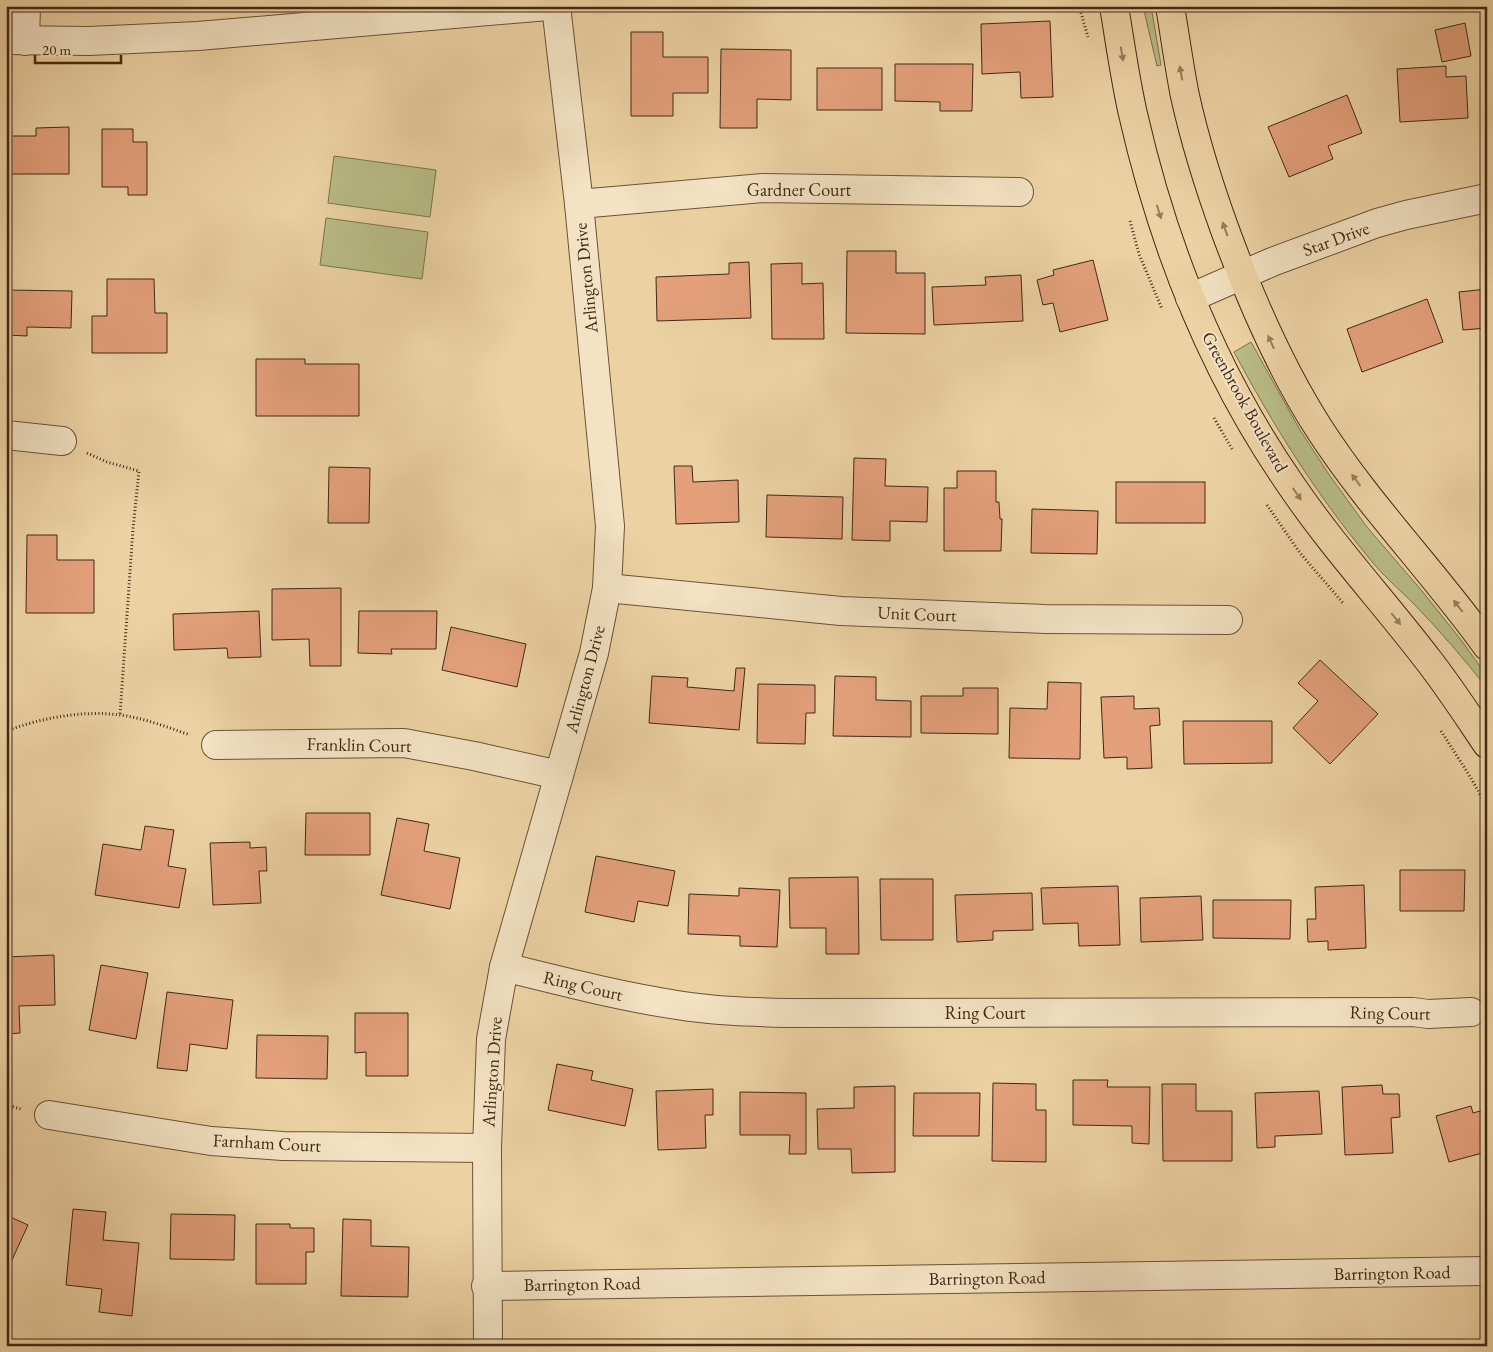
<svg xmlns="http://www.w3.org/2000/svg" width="1493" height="1352" font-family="'EB Garamond',serif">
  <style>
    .green { fill: #b8bc85; stroke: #7d724e }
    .building { fill: #e3a07b; stroke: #422816 }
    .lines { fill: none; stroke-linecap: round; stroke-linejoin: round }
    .minor-casing { stroke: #6c5239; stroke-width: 30 }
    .major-casing { stroke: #422816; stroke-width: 30 }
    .path { stroke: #422816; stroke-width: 3; stroke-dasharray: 1 2.5; stroke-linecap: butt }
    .minor { stroke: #f3e2c3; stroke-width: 28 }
    .major { stroke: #ecd2a3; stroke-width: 28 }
    .oneway { fill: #977d5c }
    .labels { text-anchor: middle; stroke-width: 4; stroke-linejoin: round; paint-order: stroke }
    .street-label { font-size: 18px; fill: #422816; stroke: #f3e2c3 }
  </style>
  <rect width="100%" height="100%" fill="#ecd2a3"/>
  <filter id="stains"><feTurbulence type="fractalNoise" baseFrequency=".004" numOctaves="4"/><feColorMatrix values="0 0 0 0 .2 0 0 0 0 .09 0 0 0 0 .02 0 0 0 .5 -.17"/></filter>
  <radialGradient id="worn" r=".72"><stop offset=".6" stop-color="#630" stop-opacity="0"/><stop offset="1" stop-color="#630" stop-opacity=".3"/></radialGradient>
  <!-- green -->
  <g class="green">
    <path d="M1143,6H1151L1161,65L1157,66Z"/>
    <path d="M334,156L436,170L430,217L328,203Z"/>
    <path d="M326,218L428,232L422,279L320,265Z"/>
    <path d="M1251,342L1300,430L1330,476L1367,527L1422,591L1461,640L1487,676V688C1464,659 1440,631 1414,604C1399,589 1382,575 1369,558C1316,494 1273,425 1234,352Z"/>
  </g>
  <!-- building -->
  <g class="building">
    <path d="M1050,21L1053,97L1021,98L1020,72L982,74L981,24Z"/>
    <path d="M1465,23L1471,56L1442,62L1435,30Z"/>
    <path d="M631,32H663V57H708V93H673V116H631Z"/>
    <path d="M721,49L791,50V100L757,99V128H720Z"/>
    <path d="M895,64H973L972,111H940V102L895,101Z"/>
    <path d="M1446,66V77L1466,76L1468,118L1400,122L1397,69Z"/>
    <rect x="817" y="68" width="65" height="42"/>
    <path d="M1347,95L1362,133L1328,146L1333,159L1289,177L1268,127Z"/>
    <path d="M69,127V174H6V136H36V128Z"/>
    <path d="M102,129H133V142H147V195H128V187H102Z"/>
    <path d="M847,251H896V273H925V334L846,333Z"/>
    <path d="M1093,260L1108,320L1060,332L1053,303L1043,305L1037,280L1054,275L1053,270Z"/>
    <path d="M749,262L751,318L657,321L656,277L729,274V263Z"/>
    <path d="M802,263V284L823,283L824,339H772L771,264Z"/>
    <path d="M1021,275L1023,321L934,325L932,287L986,285L985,277Z"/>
    <path d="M107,279H154L155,313H167V353H92V316H107Z"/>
    <path d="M1487,289V328L1463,330L1459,292Z"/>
    <path d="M6,290L72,291L71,328L27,327V336L6,335Z"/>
    <path d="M1427,299L1443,342L1362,372L1347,329Z"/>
    <path d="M256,359H305V364H359V416H256Z"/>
    <path d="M854,458L886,459L885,486L928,487L927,522L890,521V541L852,540Z"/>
    <path d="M674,466H692L693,482L738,480L739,522L676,524Z"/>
    <path d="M329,467L370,468L369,523H328Z"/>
    <path d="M957,471H996V502H999L1000,519H1002L1001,551H944V488H957Z"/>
    <rect x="1116" y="482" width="89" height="41"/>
    <path d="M767,495L843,497L842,539L766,537Z"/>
    <path d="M1032,509L1098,511L1097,554L1031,553Z"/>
    <path d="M27,535H57V560H94V613H26Z"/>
    <path d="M341,588V666H310L309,639L272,640V589Z"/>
    <path d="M259,611L261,657L228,658L227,648L174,650L173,614Z"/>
    <path d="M359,611H437L436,649H391L392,654L358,653Z"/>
    <path d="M451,627L526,644L517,687L442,670Z"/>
    <path d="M1320,660L1378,714L1330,764L1293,728L1318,701L1298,683Z"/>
    <path d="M736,668H745L739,730L649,723L652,676L688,678L687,687L734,691Z"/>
    <path d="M835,676L876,677V700L911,701V737L833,736Z"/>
    <path d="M1048,682L1081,683L1080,759L1009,758L1010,708L1047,709Z"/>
    <path d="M758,684L815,685V713H806L805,744L757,743Z"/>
    <path d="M963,688H998V734L921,733V696H963Z"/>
    <path d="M1134,696V709L1159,708L1160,725L1150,726L1152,768L1127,769V757L1104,758L1101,697Z"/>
    <path d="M1183,721H1272V763L1184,764Z"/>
    <path d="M306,813H370V855H305Z"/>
    <path d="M397,818L429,824L424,851L460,858L450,909L381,895Z"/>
    <path d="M145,826L174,830L168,866L186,869L179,908L95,895L103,844L141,850Z"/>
    <path d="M250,842V848L266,847L267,871H259L261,903L213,905L210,843Z"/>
    <path d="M596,856L675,871L668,906L638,901L634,922L585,912Z"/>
    <path d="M1400,870H1465L1464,911H1400Z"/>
    <path d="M858,877L859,954H826V928H790L789,878Z"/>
    <path d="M880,879H933V940H881Z"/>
    <path d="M1364,885L1366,948L1328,950V941L1308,942L1307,919H1316L1315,887Z"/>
    <path d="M1118,886L1120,945L1079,946L1078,923L1043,924L1041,888Z"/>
    <path d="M739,888L780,890L777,947L740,946V936L688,934L689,894L739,896Z"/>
    <path d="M1032,893L1033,930L993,931V940L957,942L955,895Z"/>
    <path d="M1201,896L1203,940L1141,942L1140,898Z"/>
    <path d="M1213,900H1291L1290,939L1213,938Z"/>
    <path d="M54,955L55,1005L19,1006L20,1033L6,1034V957Z"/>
    <path d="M101,965L148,973L136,1039L89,1030Z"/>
    <path d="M167,992L233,1000L227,1049L190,1044L187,1071L157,1068Z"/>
    <path d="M355,1013H408V1076H366V1052L355,1053Z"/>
    <path d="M257,1035L328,1036L327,1079L256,1078Z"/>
    <path d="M557,1064L593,1071L591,1080L633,1089L625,1126L548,1110Z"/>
    <path d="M1073,1080H1108L1107,1087H1150L1149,1144L1132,1143V1126L1073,1125Z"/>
    <path d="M993,1083L1036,1084V1110H1046V1162L992,1161Z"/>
    <path d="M1162,1084H1196V1111H1232V1161H1163Z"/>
    <path d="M1382,1085L1383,1094H1399L1400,1117L1391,1118L1393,1153L1345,1155L1342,1087Z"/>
    <path d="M895,1086V1172L852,1173L851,1149H818L817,1109L854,1108V1087Z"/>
    <path d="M713,1089V1115H705L706,1148L658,1150L656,1091Z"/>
    <path d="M1319,1091L1322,1134L1275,1136V1147L1257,1148L1255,1093Z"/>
    <path d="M740,1092L806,1093V1154H789L790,1135H740Z"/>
    <path d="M914,1093H980L979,1136H913Z"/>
    <path d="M1471,1106L1473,1113L1487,1109L1486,1152L1449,1162L1436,1116Z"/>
    <path d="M73,1209L106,1212L103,1240L139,1243L132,1316L99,1312L102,1289L66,1285Z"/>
    <path d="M171,1214L235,1215L234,1260L170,1259Z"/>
    <path d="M6,1215L28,1225L6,1273Z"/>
    <path d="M343,1219L371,1220V1246L409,1247L408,1297L341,1296Z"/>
    <path d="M256,1224H290V1228H314V1252H306V1284H256Z"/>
  </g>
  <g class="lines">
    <!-- minor casing -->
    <g class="minor-casing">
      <g id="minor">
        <path d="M6,40L89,41L198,36L548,6"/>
        <path d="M25,41L26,6"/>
        <path d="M579,204L763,188L1019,192"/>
        <path d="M1190,298L1272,262L1377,223L1406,215L1487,198"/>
        <path d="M6,435L62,441"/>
        <path d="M607,588L841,611L1045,619L1228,620"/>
        <path d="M216,745L404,743L474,756L559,775"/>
        <path d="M504,967C561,981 618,996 677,1005C713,1011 751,1012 788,1013L1413,1012L1428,1014L1471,1012"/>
        <path d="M49,1115L211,1141L283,1146L487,1148"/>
        <path d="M486,1286L1487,1271"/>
        <path d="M488,1346L487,1148L491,1039L504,967L594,653L607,588L610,526L579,204L556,6"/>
      </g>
    </g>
    <!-- major casing -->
    <g class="major-casing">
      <g id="major">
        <path d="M1114,6C1120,42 1125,79 1133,114C1163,246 1214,374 1291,485C1333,547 1384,602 1429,661C1450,688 1468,716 1487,744"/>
        <path d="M1170,6C1175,36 1179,66 1185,96C1195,141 1209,186 1225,230C1250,298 1279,366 1318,427C1368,505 1433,571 1487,646"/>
      </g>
    </g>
    <!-- path -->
    <g class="path">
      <path d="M1079,6L1088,37"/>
      <path d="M1130,221L1139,254L1162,309"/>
      <path d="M1214,418L1232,449"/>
      <path d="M87,453L107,462L139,471L133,529L120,715"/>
      <path d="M1267,505L1300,553L1343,603"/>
      <path d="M6,731C41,718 83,710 120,715C144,718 167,727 190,735"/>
      <path d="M1441,731L1471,778L1487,807"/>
      <path d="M6,1105L21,1109"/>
    </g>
    <!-- minor -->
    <use href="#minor" class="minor"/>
    <!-- major -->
    <use href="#major" class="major"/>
  </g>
  <!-- one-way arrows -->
  <defs><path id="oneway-solid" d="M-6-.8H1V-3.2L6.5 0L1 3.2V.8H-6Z" transform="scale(1.25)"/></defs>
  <g class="oneway">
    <use href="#oneway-solid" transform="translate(1122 54) rotate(81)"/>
    <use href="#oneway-solid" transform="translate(1181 73) rotate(-100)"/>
    <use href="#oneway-solid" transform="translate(1159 212) rotate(73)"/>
    <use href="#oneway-solid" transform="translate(1225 229) rotate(-110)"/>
    <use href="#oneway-solid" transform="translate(1271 342) rotate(-114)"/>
    <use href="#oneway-solid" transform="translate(1356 480) rotate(-126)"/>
    <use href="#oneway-solid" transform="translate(1297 494) rotate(55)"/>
    <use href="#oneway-solid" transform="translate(1458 606) rotate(-128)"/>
    <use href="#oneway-solid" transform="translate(1396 619) rotate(51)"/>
  </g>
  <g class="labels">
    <!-- street labels -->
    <g class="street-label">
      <text x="799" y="196">Gardner Court</text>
      <text transform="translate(1336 239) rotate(-20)" y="6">Star Drive</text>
      <text transform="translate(586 278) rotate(-96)" y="6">Arlington Drive</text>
      <text transform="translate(1245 402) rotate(61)" y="6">Greenbrook Boulevard</text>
      <text transform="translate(917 614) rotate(2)" y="6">Unit Court</text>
      <text transform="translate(585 679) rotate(-75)" y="6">Arlington Drive</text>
      <text transform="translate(359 745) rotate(1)" y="6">Franklin Court</text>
      <text transform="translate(583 986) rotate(13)" y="6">Ring Court</text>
      <text x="985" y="1019">Ring Court</text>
      <text transform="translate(1390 1013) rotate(1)" y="6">Ring Court</text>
      <text transform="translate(492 1072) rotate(-86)" y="6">Arlington Drive</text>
      <text transform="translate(267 1143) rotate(3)" y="6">Farnham Court</text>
      <text transform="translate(1392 1273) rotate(-1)" y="6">Barrington Road</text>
      <text transform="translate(987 1278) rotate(-1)" y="6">Barrington Road</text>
      <text transform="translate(582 1284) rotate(-1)" y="6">Barrington Road</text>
    </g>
  </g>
  <!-- margin -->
  <rect width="1493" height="1352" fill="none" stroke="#ecd2a3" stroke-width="25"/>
  <rect x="8" y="8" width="1478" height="1337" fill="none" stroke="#422816" stroke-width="2.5"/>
  <rect x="12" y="12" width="1468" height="1327" fill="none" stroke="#422816"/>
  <!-- scale -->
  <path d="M35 55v8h86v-8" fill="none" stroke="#422816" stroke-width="2.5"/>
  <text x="42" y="55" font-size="15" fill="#422816" stroke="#f3e2c3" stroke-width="4" paint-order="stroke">20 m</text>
  <rect width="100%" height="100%" filter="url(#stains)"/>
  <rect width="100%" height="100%" fill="url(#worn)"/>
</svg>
